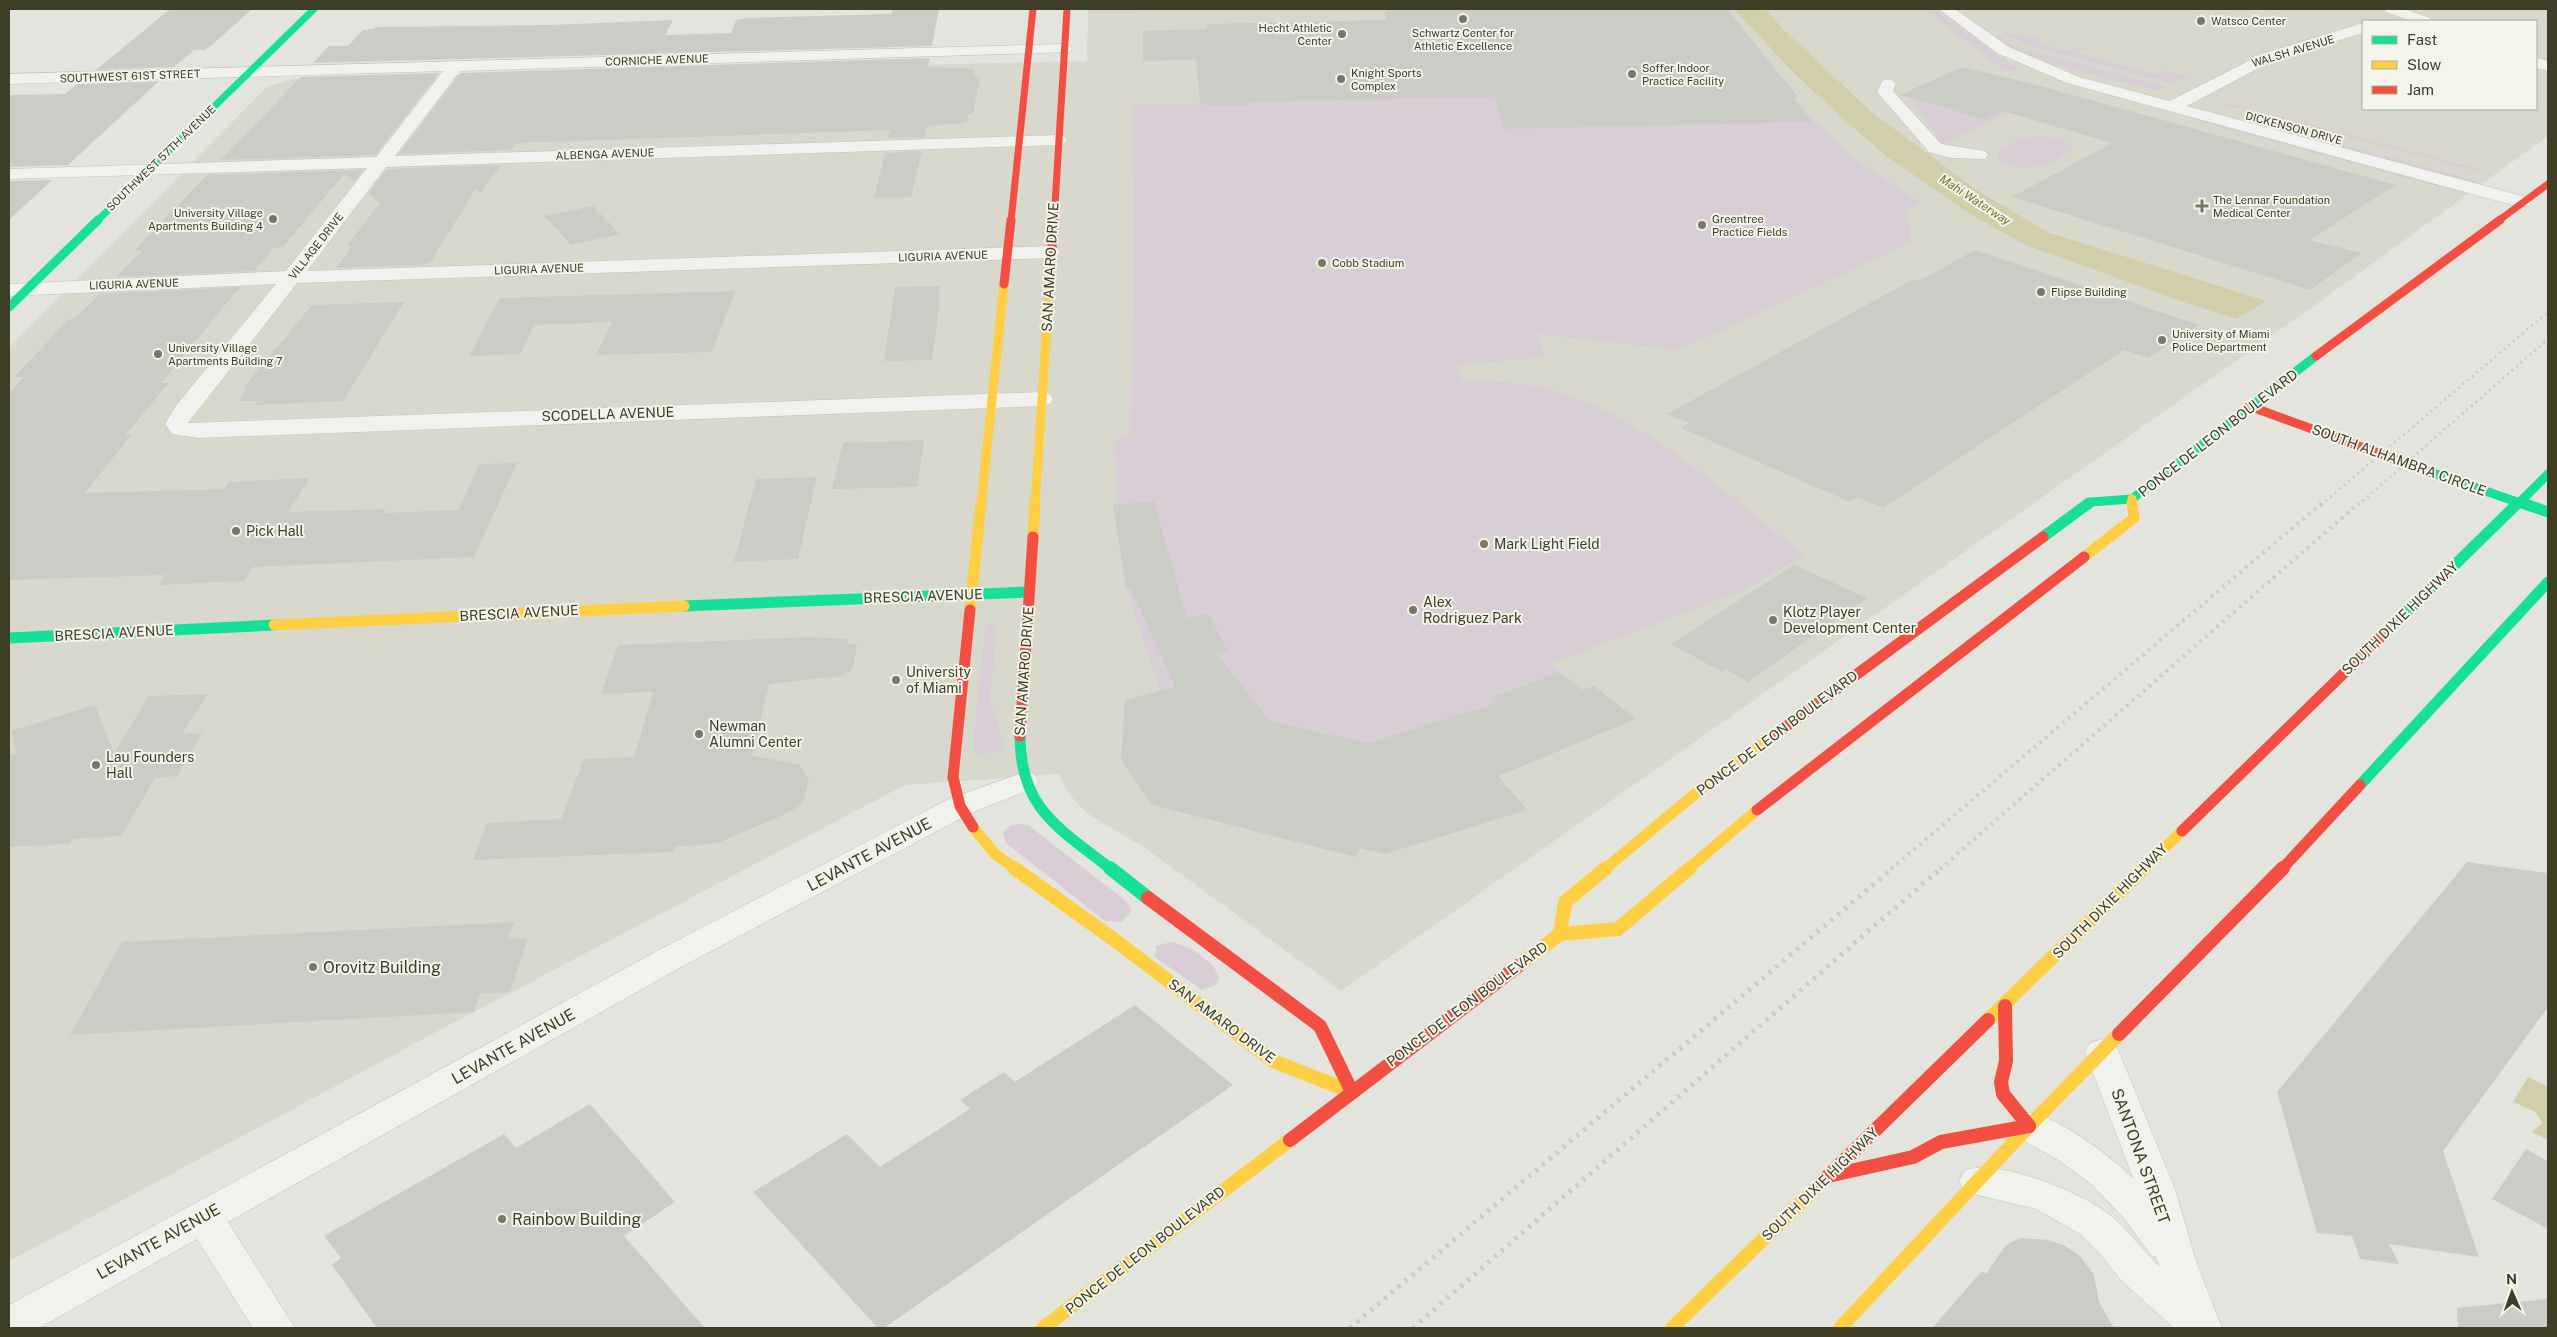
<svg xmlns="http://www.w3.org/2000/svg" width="2557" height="1337" font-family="'Public Sans',sans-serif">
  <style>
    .built { fill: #d8d8cc; fill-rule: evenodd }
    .green { fill: #daced6 }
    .water { fill: #d2ceaa }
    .building { fill: #ccccc7 }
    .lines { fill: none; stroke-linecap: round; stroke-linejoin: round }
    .street-casing { stroke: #c2c2bd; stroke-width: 1 }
    .street { fill: #f1f1ee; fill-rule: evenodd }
    .fast-far3 { stroke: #16e098; stroke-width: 7 }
    .fast-far2 { stroke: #16e098; stroke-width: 9 }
    .fast-far1 { stroke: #16e098; stroke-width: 11 }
    .fast { stroke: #16e098; stroke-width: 14 }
    .slow-far2 { stroke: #ffcf43; stroke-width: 9 }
    .slow-far1 { stroke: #ffcf43; stroke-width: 11 }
    .slow { stroke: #ffcf43; stroke-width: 14 }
    .jam-far3 { stroke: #f24e42; stroke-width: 7 }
    .jam-far2 { stroke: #f24e42; stroke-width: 9 }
    .jam-far1 { stroke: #f24e42; stroke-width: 11 }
    .jam { stroke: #f24e42; stroke-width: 14 }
    .rail-far2 { stroke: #ccccc7; stroke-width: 3; stroke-dasharray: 2 4; stroke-linecap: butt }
    .rail-far1 { stroke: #ccccc7; stroke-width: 4; stroke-dasharray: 2.5 5; stroke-linecap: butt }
    .rail { stroke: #ccccc7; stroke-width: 5; stroke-dasharray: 3 6; stroke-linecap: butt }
    .poi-dot { fill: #777866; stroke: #f5f4eb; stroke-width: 2 }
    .labels { text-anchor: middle; stroke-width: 4; stroke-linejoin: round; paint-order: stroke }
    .far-poi-label { font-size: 11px; fill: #3d3e25; stroke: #f5f4eb; text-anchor: start }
    .far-street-label { font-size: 11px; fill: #3d3e25; stroke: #f5f4eb }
    .far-water-label { font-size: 12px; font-style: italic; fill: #746f2d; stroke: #f5f4eb }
    .street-label { font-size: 14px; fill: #3d3e25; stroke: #f5f4eb }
    .poi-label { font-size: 14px; fill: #3d3e25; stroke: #f5f4eb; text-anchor: start }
    .near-street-label { font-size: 16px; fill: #3d3e25; stroke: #f5f4eb }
    .near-poi-label { font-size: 16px; fill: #3d3e25; stroke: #f5f4eb; text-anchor: start }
  </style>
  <rect width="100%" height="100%" fill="#e4e4df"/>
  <!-- built -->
  <path class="built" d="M1088,9H2548V136L2318,303L1341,991L1145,848L1093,817L1078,805L1066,789L1059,774L905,785L451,1024L9,1261V348L267,87L293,79L1087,61ZM2363,21H2536V109H2363Z"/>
  <!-- green -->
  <g class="green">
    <path d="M1085,9H1225L1095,13Z"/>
    <path d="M1924,9H1935L1992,52L2015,66L2016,70L2013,71L2003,69Z"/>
    <path d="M2005,33L2037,37L2041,40L2037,43L2067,51L2075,47L2083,48L2077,53L2156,74L2166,70L2188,76L2172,84L2026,45Z"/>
    <path d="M1999,34L2007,42L2019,48L2166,86L2158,91C2120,81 2020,62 1996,36Z"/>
    <path d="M1493,95L1497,104L1793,97L1846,153L1921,203L1906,210L1912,242L1679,350L1537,334L1545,357L1453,366L1464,381C1495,381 1531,383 1562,393C1655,425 1728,495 1804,555L1745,590L1550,664L1584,689L1594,686L1636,719L1497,774L1527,810L1385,854L1360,848L1356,857L1163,808L1166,803L1164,799L1145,795L1121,760L1125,700L1160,690L1126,588L1113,505L1117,504L1115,440L1131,434L1134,258L1132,105L1429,97L1430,99Z"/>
    <path d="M1911,99L1986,120L2003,111L2008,113L1943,145Z"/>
    <path d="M2228,103L2235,105L2483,170L2480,172L2225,105Z"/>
    <path d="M2200,119L2457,189L2454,191L2197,121Z"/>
    <path d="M2261,125H2269L2472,179L2478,183H2470L2260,126Z"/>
    <path d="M2040,136L2059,138L2073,146L2072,149C2054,166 2018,176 1998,159V151L2019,139Z"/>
    <path d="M989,624L997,626L990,699L1004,743L999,751L982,754L976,752L973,747L985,627Z"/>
    <path d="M1019,824L1028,825L1126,901L1131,909L1130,914L1121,922L1105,921L1005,842L1003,832L1011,825Z"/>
    <path d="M1171,942C1186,944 1217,962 1219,979L1216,985L1202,990L1155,957L1156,946Z"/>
  </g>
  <!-- water -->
  <g class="water">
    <path d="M1734,9H1765L1782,28L1869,110L1975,189L2047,232L2266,301L2236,319L2189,304L2026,245L1970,214L1885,155L1848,123L1794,73Z"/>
    <path d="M2528,1077L2548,1087V1140L2532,1132L2542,1123L2536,1112L2513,1102Z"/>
  </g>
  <!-- building -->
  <g class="building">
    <path d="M184,9H252L211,46L204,50H194L174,67L96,70L169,10Z"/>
    <path d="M893,9H939L932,46L313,63L329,46H348L363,30L373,29L376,27L549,25L673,20L665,35L731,33L736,20L748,18L891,14Z"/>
    <path d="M1383,9H1727L1798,97H1793L1812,122L1505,129L1494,97L1249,102V105H1203V103H1200L1196,60L1143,61V31L1207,29V24L1387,20Z"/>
    <path d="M930,58L928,67L975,69L974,77H980L973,114H968L967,123L927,126L925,137L888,138L890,130L517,143L511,150L399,154L461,73Z"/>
    <path d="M1962,67L2037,85L2395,185L2310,240L2362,253L2310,290L2012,197L2112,143L2003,111L1986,120L1900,95Z"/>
    <path d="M439,73L375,155L221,160L301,77Z"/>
    <path d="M159,81L68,165L9,167V95L65,94L77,84Z"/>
    <path d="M922,151L911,197L874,198L885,153Z"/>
    <path d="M501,165L480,193L476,188L430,263L419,265L336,268L352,246H347L380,203L368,194L387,169Z"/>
    <path d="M363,170L354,182L344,174L283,247L274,248L254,271L116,277L142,251H134L207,175Z"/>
    <path d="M52,180L9,220V181Z"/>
    <path d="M593,206L620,234L571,245L545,216Z"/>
    <path d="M1975,250L2199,325L2148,358L2124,350L1883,508L1858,497L1850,502L1681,428L1689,423L1667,414L1914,279L1919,281Z"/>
    <path d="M940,286L938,300H940L932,360L884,361L895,287Z"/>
    <path d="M240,287L161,383H169L125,435H131L85,493L224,489L229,482L310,478L288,512L386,509L383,513L458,510L480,464L517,463L474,557L253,567L244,581L158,585L165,575L9,580V393L24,377H14L69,319H74L100,294Z"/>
    <path d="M735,291L712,352L596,355L612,322L534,325L520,354L469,356L500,298Z"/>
    <path d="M404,302L343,401L255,405L258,401H238L248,386H245L312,305Z"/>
    <path d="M924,440L917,487L832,489L843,443Z"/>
    <path d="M817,477L798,559L734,562L756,479Z"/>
    <path d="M1154,501L1187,618L1208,614L1228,651L1216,653L1270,721L1368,743L1497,703L1491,698L1559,672L1582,690L1594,686L1636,719L1498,776L1527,810L1385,854L1360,848L1356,857L1152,805L1121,760L1125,700L1175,687L1132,591L1129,587L1126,588L1113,505Z"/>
    <path d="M1794,565L1867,598L1748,682L1726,669L1722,672L1671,644Z"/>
    <path d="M809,637L848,639V644H857L853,668L843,676L769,684L752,756L799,764L809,778L804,800L792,811L718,843L676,847L674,852L473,860L487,823L561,819L584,759L634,757L653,692L601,694L618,645Z"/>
    <path d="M208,694L182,734L202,733L177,776L155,778L121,836L73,839L69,844L9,847V754H17L11,731L95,705L114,753L149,696Z"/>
    <path d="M2467,862L2548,873V1007L2443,1151L2479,1257L2389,1244L2399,1264L2360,1259L2352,1236L2317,1233L2277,1092Z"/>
    <path d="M514,922L508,939L528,938L510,992L480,993L474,1012L70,1035L122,942Z"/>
    <path d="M1135,1005L1233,1085L884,1328H878L753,1192L847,1134L880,1167L970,1109L960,1100L1004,1072L1015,1082Z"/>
    <path d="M590,1104L675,1202L624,1236L705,1328H377L332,1265L341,1258L324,1236L504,1134L516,1148Z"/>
    <path d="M2526,1149L2548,1161V1229L2492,1199Z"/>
    <path d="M2021,1238L2048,1240L2065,1246L2080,1256L2094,1275L2099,1302L2114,1328H1932L1982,1271L1986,1274L2003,1249L2009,1243Z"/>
    <path d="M2548,1299V1328H2458L2457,1308Z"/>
  </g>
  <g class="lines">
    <!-- street casing -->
    <g class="street-casing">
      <g id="street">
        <path d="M1939,9H1955L2009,47L2079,77L2170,101L2262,54L2363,23V33L2274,60L2187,106L2530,198L2532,202L2530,206H2516L2067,83L1997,53Z"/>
        <path d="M2384,9H2405L2430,18L2433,21H2411L2386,12Z"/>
        <path d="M1064,44L1070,46L1072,49L1070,52L460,71L395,156L1058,135L1064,136L1067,140L1064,144L1058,145L386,167L307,271L1050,246L1057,248L1060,252L1057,256L1050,258L297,283L188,423L1042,392L1050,394L1053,399L1050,404L1042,406L198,438L172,434L165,424L175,407L276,284L9,296V284L286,271L367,168L9,179V169L376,157L443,71L9,84V74Z"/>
        <path d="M2536,58L2548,61V71L2536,68Z"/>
        <path d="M1888,79L1894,81L1896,84L1893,91L1941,144L1985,151L1988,155L1985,159L1951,158L1929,152L1877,92L1882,81Z"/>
        <path d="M1024,772L1034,774L1039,781L1034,788L971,813L683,966L228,1222L295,1328H253L197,1239L39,1328H9V1305L659,950L949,799Z"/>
        <path d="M2102,1039L2114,1043L2119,1052L2175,1189L2196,1261L2222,1328H2174L2122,1281L2101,1255L2080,1234L2036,1209L1965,1192L1959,1181L1965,1170C1999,1159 2077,1191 2106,1212C2127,1227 2141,1250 2160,1267L2156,1257L2151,1255L2123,1217L2091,1184L2060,1161L2016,1136L2011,1126L2016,1116C2021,1115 2026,1112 2031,1113C2060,1118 2112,1157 2133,1178L2085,1052L2090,1043Z"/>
      </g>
    </g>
    <!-- street -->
    <use href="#street" class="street"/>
    <!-- fast-far3 -->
    <path class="fast-far3" d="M97,221L314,9"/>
    <!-- fast-far2 -->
    <g class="fast-far2">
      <path d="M9,307L98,220"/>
      <path d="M2430,472L2526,505"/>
      <path d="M2088,505L2091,502L2132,499L2316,356"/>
      <path d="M2517,505L2548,474"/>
    </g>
    <!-- fast-far1 -->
    <g class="fast-far1">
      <path d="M2522,503L2548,512"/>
      <path d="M2043,537L2089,503"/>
      <path d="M684,606L1029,592"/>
      <path d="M2384,634L2518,503"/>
      <path d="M9,638L274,625"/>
      <path d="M1020,736C1020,809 1059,828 1111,869"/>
      <path d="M2360,785L2548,582"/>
    </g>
    <!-- fast -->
    <path class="fast" d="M1110,868L1148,898"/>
    <!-- slow-far2 -->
    <g class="slow-far2">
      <path d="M2132,499L2133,505"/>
      <path d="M981,505L1004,284"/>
      <path d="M1035,505L1051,261"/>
    </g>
    <!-- slow-far1 -->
    <g class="slow-far1">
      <path d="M1033,537L1035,503"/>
      <path d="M2084,557L2134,518L2132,503"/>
      <path d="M970,610L981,503"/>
      <path d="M274,625L684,606"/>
      <path d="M973,827L995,854L1016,869"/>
      <path d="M1605,869L1702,788L1769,739"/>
      <path d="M1688,869L1757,810"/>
      <path d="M2143,869L2182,831"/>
    </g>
    <!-- slow -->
    <g class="slow">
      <path d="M1014,868L1120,944L1273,1061L1352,1092"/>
      <path d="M1560,934L1618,929L1690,868"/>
      <path d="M1518,966L1560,934L1565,902L1606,868"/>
      <path d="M1988,1020L2144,868"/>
      <path d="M1043,1328L1290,1140"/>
      <path d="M1672,1328L1821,1183"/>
      <path d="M1840,1328L2029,1126L2119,1034"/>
    </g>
    <!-- jam-far3 -->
    <g class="jam-far3">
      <path d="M1011,221L1033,9"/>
      <path d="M1054,221L1067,9"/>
      <path d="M2498,221L2548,184"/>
    </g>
    <!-- jam-far2 -->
    <g class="jam-far2">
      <path d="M1051,261L1054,220"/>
      <path d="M1004,284L1011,220"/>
      <path d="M2316,356L2500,220"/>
      <path d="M2249,406L2430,472"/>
    </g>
    <!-- jam-far1 -->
    <g class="jam-far1">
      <path d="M970,610L953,777L960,806L973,827"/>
      <path d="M1020,736L1033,537"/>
      <path d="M1769,739L2043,537"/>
      <path d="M1757,810L2084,557"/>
      <path d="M2182,831L2384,634"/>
      <path d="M2282,869L2360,785"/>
    </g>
    <!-- jam -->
    <g class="jam">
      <path d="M1148,898L1320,1026L1352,1092"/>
      <path d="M2005,1006L2006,1061L2001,1082L2003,1094L2029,1126"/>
      <path d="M2119,1034L2283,868"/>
      <path d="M1290,1140L1518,966"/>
      <path d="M1828,1176L1913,1157L1941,1142L2029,1126"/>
      <path d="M1821,1183L1988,1020"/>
    </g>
    <!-- rail-far2 -->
    <g class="rail-far2">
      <path d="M2321,505L2548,312"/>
      <path d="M2358,505L2548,339"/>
    </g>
    <!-- rail-far1 -->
    <g class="rail-far1">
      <path d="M1891,869L2322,503"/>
      <path d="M1940,869L2359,503"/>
    </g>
    <!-- rail -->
    <g class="rail">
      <path d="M1350,1328L1893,868"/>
      <path d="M1413,1328L1941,868"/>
    </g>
  </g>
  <!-- markers -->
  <g class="poi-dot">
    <circle cx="1463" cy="19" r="5"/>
    <circle cx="2201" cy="21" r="5"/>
    <circle cx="1342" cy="34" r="5"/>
    <circle cx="1632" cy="74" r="5"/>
    <circle cx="1341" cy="79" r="5"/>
    <path d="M2199.5 198.5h5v5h5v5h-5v5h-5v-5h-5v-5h5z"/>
    <circle cx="273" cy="219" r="5"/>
    <circle cx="1702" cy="225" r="5"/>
    <circle cx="1322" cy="263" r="5"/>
    <circle cx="2041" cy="292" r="5"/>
    <circle cx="2162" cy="340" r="5"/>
    <circle cx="158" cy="354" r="5"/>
    <circle cx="236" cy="531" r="5"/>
    <circle cx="1484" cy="544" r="5"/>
    <circle cx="1413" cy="610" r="5"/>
    <circle cx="1773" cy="620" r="5"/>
    <circle cx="896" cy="680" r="5"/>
    <circle cx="699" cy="734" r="5"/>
    <circle cx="96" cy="765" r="5"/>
    <circle cx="313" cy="967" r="5"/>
    <circle cx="502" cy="1219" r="5"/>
  </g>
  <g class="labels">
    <!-- far-poi labels -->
    <g class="far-poi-label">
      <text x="2211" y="25">Watsco Center</text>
      <text x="1332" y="32" text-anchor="end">Hecht Athletic<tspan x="1332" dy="13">Center</tspan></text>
      <text x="1463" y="37" text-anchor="middle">Schwartz Center for<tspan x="1463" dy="13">Athletic Excellence</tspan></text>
      <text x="1642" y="72">Soffer Indoor<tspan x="1642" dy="13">Practice Facility</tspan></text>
      <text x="1351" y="77">Knight Sports<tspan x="1351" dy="13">Complex</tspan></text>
      <text x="2213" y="204">The Lennar Foundation<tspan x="2213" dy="13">Medical Center</tspan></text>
      <text x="263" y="217" text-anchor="end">University Village<tspan x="263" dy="13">Apartments Building 4</tspan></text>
      <text x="1712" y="223">Greentree<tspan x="1712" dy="13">Practice Fields</tspan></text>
      <text x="1332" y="267">Cobb Stadium</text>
      <text x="2051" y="296">Flipse Building</text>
      <text x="2172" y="338">University of Miami<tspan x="2172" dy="13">Police Department</tspan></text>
      <text x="168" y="352">University Village<tspan x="168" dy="13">Apartments Building 7</tspan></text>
    </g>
    <!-- far-street labels -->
    <g class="far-street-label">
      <text transform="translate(2293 51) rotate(-17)" y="4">WALSH AVENUE</text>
      <text transform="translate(657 60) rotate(-2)" y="4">CORNICHE AVENUE</text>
      <text transform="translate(130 76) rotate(-2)" y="4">SOUTHWEST 61ST STREET</text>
      <text transform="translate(2294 128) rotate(15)" y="4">DICKENSON DRIVE</text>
      <text transform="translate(605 154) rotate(-2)" y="4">ALBENGA AVENUE</text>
      <text transform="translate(161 158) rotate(-44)" y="4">SOUTHWEST 57TH AVENUE</text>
      <text transform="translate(316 246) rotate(-52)" y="4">VILLAGE DRIVE</text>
      <text transform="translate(943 256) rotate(-2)" y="4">LIGURIA AVENUE</text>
      <text transform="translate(539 269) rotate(-2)" y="4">LIGURIA AVENUE</text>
      <text transform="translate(134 284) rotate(-2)" y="4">LIGURIA AVENUE</text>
    </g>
    <!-- far-water labels -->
    <g class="far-water-label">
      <text transform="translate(1975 200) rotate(33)" y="4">Mahi Waterway</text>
    </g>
    <!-- street labels -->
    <g class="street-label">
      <text transform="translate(1050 267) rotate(-87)" y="5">SAN AMARO DRIVE</text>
      <text transform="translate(608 414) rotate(-2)" y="5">SCODELLA AVENUE</text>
      <text transform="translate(2218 433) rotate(-38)" y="5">PONCE DE LEON BOULEVARD</text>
      <text transform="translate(2399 460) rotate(20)" y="5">SOUTH ALHAMBRA CIRCLE</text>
      <text transform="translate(923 596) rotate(-2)" y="5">BRESCIA AVENUE</text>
      <text transform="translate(519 613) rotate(-3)" y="5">BRESCIA AVENUE</text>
      <text transform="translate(2400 618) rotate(-44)" y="5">SOUTH DIXIE HIGHWAY</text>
      <text transform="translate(114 633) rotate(-3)" y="5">BRESCIA AVENUE</text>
      <text transform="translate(1024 671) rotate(-86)" y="5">SAN AMARO DRIVE</text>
      <text transform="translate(1777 733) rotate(-37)" y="5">PONCE DE LEON BOULEVARD</text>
      <text transform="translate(2110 901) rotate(-45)" y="5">SOUTH DIXIE HIGHWAY</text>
      <text transform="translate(1467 1004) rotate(-37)" y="5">PONCE DE LEON BOULEVARD</text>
      <text transform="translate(1222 1021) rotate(37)" y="5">SAN AMARO DRIVE</text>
      <text transform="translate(1820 1184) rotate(-44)" y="5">SOUTH DIXIE HIGHWAY</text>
      <text transform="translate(1145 1250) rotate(-38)" y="5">PONCE DE LEON BOULEVARD</text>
    </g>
    <!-- poi labels -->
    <g class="poi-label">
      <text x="246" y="536">Pick Hall</text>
      <text x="1494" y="549">Mark Light Field</text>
      <text x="1423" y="607">Alex<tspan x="1423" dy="16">Rodriguez Park</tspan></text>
      <text x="1783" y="617">Klotz Player<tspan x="1783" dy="16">Development Center</tspan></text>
      <text x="906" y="677">University<tspan x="906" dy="16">of Miami</tspan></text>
      <text x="709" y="731">Newman<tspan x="709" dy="16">Alumni Center</tspan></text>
      <text x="106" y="762">Lau Founders<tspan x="106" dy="16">Hall</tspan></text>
    </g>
    <!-- near-street labels -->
    <g class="near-street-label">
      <text transform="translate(869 854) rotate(-28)" y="6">LEVANTE AVENUE</text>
      <text transform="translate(513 1046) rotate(-29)" y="6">LEVANTE AVENUE</text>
      <text transform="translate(2141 1156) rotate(70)" y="6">SANTONA STREET</text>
      <text transform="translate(158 1241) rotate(-29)" y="6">LEVANTE AVENUE</text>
    </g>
    <!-- near-poi labels -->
    <g class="near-poi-label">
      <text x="323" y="973">Orovitz Building</text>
      <text x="512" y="1225">Rainbow Building</text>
    </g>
  </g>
  <!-- border -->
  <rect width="2557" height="1337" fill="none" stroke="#3d3e25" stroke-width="20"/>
  <!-- legend -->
  <rect x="2362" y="20" width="175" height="90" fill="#f5f4eb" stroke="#abab9c"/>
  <rect x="2372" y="36" width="25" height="8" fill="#16e098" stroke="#abab9c"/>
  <text x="2407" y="45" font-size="15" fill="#3d3e25">Fast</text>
  <rect x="2372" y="61" width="25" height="8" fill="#ffcf43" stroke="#abab9c"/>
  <text x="2407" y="70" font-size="15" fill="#3d3e25">Slow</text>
  <rect x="2372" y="86" width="25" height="8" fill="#f24e42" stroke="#abab9c"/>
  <text x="2407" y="95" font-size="15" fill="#3d3e25">Jam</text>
  <!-- north arrow -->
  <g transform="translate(2512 1292) rotate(358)" stroke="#f5f4eb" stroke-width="4" paint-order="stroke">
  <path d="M0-4L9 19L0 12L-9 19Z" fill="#3d3e25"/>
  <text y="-8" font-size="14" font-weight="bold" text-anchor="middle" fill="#3d3e25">N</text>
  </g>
</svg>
